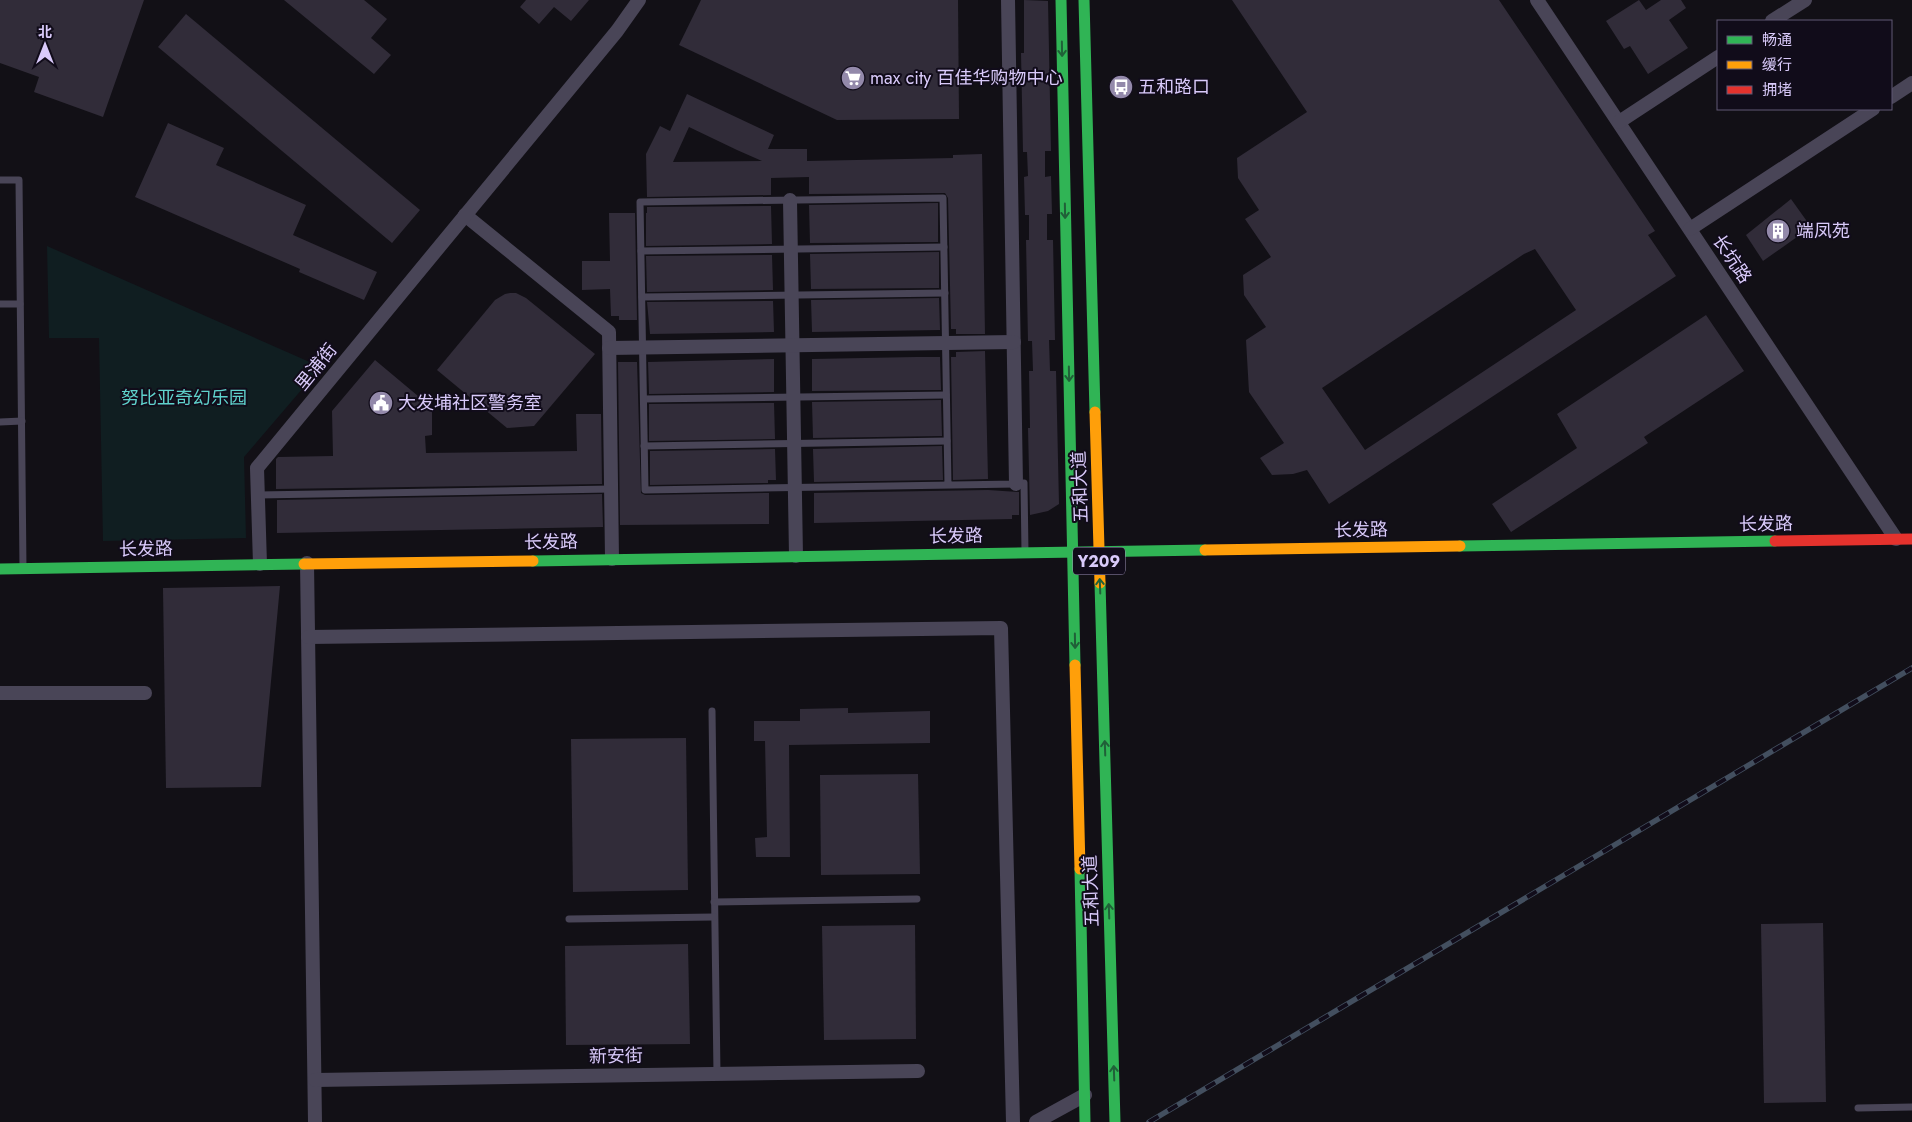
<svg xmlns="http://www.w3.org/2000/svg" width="1912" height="1122" font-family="Jost,'Noto Sans SC',sans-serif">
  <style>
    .green { fill: #101e21 }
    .building { fill: #312c39; fill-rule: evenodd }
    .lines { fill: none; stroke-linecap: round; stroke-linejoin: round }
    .lane { stroke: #494557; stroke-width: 7 }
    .street { stroke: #494557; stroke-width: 14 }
    .fast { stroke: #30b455; stroke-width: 11 }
    .slow { stroke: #ff9f0a; stroke-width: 11 }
    .jam { stroke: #e5322d; stroke-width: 11 }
    .rail-casing { stroke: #434f5f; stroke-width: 5.5 }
    .rail { stroke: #110c1a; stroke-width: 4; stroke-dasharray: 11; stroke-linecap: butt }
    .oneway { stroke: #206038 }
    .labels { text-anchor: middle; stroke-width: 4; stroke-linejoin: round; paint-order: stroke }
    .shield { fill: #110c1a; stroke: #9d91b7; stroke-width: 1 }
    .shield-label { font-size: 16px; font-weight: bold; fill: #d9cafa }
    .poi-label { font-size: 18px; fill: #d9cafa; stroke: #110c1a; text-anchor: start }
    .street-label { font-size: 18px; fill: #d9cafa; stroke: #110c1a }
    .park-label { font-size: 18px; fill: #5fd1cb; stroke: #110c1a }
  </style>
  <rect width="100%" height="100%" fill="#121016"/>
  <!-- green -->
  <path class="green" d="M47,246L321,367L244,457L246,538L103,541L99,338H49Z"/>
  <!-- building -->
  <g class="building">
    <path d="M0,0H144L103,117L34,92L39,77L0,63Z"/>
    <path d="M284,0H364L387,19L371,38L391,55L374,74Z"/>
    <path d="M526,0H589L571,21L554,7L539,24L520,7Z"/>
    <path d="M701,0H958L959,119L837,120L679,45Z"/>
    <path d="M1024,0L1048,1L1051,151H1045V177L1051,176L1052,214H1047V240H1053L1055,340H1049L1050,371H1056L1059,504L1048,511L1030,515L1028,428H1030L1029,371H1033L1032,341H1028L1026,240H1029V215H1025L1024,177L1028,176L1027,152H1023L1021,53H1024Z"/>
    <path d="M1232,0H1499L1655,231L1648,235L1676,276L1329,504L1307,470L1293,474L1272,475L1260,458L1284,443L1249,392L1246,340L1266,327L1244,295L1243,275L1271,257L1245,219L1259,210L1238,178L1237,158L1307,112ZM1535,249L1576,310L1365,450L1322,388L1524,254Z"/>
    <path d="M1639,0L1646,10L1661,0H1681L1686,8L1669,20L1688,48L1648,74L1630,46L1624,49L1606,21Z"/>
    <path d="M186,14L420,210L392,243L158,47Z"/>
    <path d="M687,94L774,135L768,149H807V161L953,158V155L982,154L985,334H956V329H951L948,198L945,193L809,194V177L771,178V195L647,197L646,154L660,126L670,131ZM689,127L737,150L762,161L673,162Z"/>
    <path d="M168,123L224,148L216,165L306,205L293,235L377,272L364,300L299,272L300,269L135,197Z"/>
    <path d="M1791,199L1811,227L1763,261L1746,235Z"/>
    <path d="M938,203V242L810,243L809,205Z"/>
    <path d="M771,206L772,244L646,246V213H647V207Z"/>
    <path d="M609,213H635L637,320H619V316H611L610,289L582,290V261H610Z"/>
    <path d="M939,252V288L811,289L810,254Z"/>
    <path d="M772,255L773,290L647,292L646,256Z"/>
    <path d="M510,293H516L526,298L595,354L534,426L507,428L437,370L495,300L505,294Z"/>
    <path d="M939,298L940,330L812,332L811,300Z"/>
    <path d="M773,301L774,332L650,334L647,302Z"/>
    <path d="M1706,315L1744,371L1644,437L1648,443L1511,532L1492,504L1577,448L1557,414Z"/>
    <path d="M985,351L988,479L953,480L951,357H956V352Z"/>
    <path d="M916,357H940L941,390L812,391V359Z"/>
    <path d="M774,359V392L649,394L648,362Z"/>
    <path d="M375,360L418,396H423V410H432V435L425,436L426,453L577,451L576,414H601L602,484L276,489V459L278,457L333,456L332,411Z"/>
    <path d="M618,362H637L641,493L645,495L769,493V524L620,525Z"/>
    <path d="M941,400L942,436L813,438L812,402Z"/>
    <path d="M774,403L775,439L649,441V404Z"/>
    <path d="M942,446L943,480L814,482L813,449Z"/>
    <path d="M775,449L776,480H768V483L650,485V451Z"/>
    <path d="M988,490L1019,492V515H1012V519L814,523V493Z"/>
    <path d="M602,494L603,527L277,533V500Z"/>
    <path d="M280,586L261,787L166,788L163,588Z"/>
    <path d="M848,708V713L930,711V743L789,745L790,857H756L755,838L767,837L765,741H754V721H800V709Z"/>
    <path d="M686,738L688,890L573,892L571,739Z"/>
    <path d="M918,774L920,874L821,875L820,775Z"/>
    <path d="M1823,923L1826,1102L1764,1103L1761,924Z"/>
    <path d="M915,925L916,1039L824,1040L822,926Z"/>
    <path d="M688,944L690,1044L566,1045L565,946Z"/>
  </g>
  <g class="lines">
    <!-- lane -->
    <g class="lane">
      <path d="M0,180H19L23,568"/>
      <path d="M641,251L944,247"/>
      <path d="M642,297L945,293"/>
      <path d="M0,304H20"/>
      <path d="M644,399L946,395"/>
      <path d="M0,422L22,421"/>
      <path d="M644,446L947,441"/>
      <path d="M948,485L943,198L640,202L645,490L1016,484L1024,483L1025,552"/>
      <path d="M258,495L611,489"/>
      <path d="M712,711L717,1074"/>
      <path d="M714,902L917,899"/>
      <path d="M569,919L714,917"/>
      <path d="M1858,1108L1912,1107"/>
    </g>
    <!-- street -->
    <g class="street">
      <path d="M1008,0L1016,484"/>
      <path d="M1537,0L1896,539"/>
      <path d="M1772,21L1805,0"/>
      <path d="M1891,97L1912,83"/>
      <path d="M1619,122L1718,57"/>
      <path d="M790,200L796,556"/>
      <path d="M465,215L609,332L612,559"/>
      <path d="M1690,229L1873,109"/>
      <path d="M609,348L1014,342"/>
      <path d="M307,563L315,1122"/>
      <path d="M260,564L257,468L617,31L639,0"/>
      <path d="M308,637L1001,628L1013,1122"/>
      <path d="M0,693H145"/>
      <path d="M315,1080L918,1071"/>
      <path d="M1036,1122L1085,1095"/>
    </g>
    <!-- fast -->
    <g class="fast">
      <path d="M1061,0L1075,665"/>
      <path d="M1084,0L1095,412"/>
      <path d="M1460,546L1775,541"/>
      <path d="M533,561L1205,550"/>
      <path d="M0,569L304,564"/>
      <path d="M1100,583L1115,1122"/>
      <path d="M1080,869L1085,1122"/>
    </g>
    <!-- slow -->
    <g class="slow">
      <path d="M1095,412L1100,583"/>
      <path d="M1205,550L1460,546"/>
      <path d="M304,564L533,561"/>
      <path d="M1075,665L1080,869"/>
    </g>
    <!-- jam -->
    <path class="jam" d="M1775,541L1912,539"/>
    <!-- rail casing -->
    <g class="rail-casing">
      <path id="rail" d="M1149,1122L1912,668"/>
    </g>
    <!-- rail -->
    <use href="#rail" class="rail"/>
  </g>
  <!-- one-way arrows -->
  <defs><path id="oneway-shaft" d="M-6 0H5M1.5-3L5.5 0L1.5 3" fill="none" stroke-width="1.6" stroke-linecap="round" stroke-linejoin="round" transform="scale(1.25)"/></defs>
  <g class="oneway">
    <use href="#oneway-shaft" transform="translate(1062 49) rotate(89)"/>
    <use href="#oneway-shaft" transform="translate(1065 211) rotate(89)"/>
    <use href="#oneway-shaft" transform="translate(1069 374) rotate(89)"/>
    <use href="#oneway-shaft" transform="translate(1100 586) rotate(-92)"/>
    <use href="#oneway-shaft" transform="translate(1075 641) rotate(89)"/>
    <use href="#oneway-shaft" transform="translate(1105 748) rotate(-92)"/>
    <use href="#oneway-shaft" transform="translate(1109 911) rotate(-92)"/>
    <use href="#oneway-shaft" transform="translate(1114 1073) rotate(-92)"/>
  </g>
  <!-- icons -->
  <defs>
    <g id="supermarket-disc" transform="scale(1.25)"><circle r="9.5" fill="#9389aa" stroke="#110c1a"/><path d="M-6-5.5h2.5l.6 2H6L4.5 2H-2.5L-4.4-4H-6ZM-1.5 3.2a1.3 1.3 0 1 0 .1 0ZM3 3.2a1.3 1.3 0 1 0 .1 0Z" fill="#fff"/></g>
    <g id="bus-disc" transform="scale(1.25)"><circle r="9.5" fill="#9389aa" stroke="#110c1a"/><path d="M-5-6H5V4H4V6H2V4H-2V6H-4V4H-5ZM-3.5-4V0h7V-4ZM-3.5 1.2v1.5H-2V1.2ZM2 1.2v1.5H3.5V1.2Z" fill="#fff"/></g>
    <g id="building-disc" transform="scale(1.25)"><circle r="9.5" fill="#9389aa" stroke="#110c1a"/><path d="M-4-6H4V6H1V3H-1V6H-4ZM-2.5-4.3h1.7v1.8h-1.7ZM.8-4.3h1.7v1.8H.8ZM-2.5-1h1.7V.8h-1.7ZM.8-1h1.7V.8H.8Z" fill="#fff"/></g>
    <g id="civic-disc" transform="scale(1.25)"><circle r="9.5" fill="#9389aa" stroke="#110c1a"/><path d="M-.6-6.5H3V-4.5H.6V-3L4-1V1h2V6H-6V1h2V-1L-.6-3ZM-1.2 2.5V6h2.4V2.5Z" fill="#fff"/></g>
  </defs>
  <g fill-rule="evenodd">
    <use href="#supermarket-disc" x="853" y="78"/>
    <use href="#bus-disc" x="1121" y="87"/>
    <use href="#building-disc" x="1778" y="231"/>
    <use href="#civic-disc" x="381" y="403"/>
  </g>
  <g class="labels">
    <!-- shield labels -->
    <rect class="shield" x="1073" y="547.5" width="52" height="27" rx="4"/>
    <g class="shield-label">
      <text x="1099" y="567">Y209</text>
    </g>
    <!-- poi labels -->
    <g class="poi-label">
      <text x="870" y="84">max city 百佳华购物中心</text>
      <text x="1138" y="93">五和路口</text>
      <text x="1796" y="237">端凤苑</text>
      <text x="398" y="409">大发埔社区警务室</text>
    </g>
    <!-- street labels -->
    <g class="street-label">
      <text transform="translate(1732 259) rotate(56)" y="6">长坑路</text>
      <text transform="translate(316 367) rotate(-51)" y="6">里浦街</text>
      <text transform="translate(1080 487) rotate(-92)" y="6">五和大道</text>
      <text transform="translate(1766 524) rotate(-1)" y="6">长发路</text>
      <text transform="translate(1361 530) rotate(-1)" y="6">长发路</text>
      <text transform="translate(956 536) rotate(-1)" y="6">长发路</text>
      <text transform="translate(551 542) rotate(-1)" y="6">长发路</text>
      <text transform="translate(146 549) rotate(-1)" y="6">长发路</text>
      <text transform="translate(1091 891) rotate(-92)" y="6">五和大道</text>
      <text transform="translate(616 1056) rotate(-1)" y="6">新安街</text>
    </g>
    <!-- park labels -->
    <g class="park-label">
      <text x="184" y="404">努比亚奇幻乐园</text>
    </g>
  </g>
  <!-- legend -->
  <rect x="1717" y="20" width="175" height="90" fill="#110c1a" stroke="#615874"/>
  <rect x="1727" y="36" width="25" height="8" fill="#30b455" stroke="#615874"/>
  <text x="1762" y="45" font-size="15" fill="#d9cafa">畅通</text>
  <rect x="1727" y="61" width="25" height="8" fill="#ff9f0a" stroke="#615874"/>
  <text x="1762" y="70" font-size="15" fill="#d9cafa">缓行</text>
  <rect x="1727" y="86" width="25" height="8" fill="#e5322d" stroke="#615874"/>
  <text x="1762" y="95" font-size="15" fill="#d9cafa">拥堵</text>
  <!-- north arrow -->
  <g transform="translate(45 45)" stroke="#110c1a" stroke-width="4" paint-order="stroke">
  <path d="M0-4L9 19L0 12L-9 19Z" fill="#d9cafa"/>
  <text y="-8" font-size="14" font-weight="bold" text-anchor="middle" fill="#d9cafa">北</text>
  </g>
</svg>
